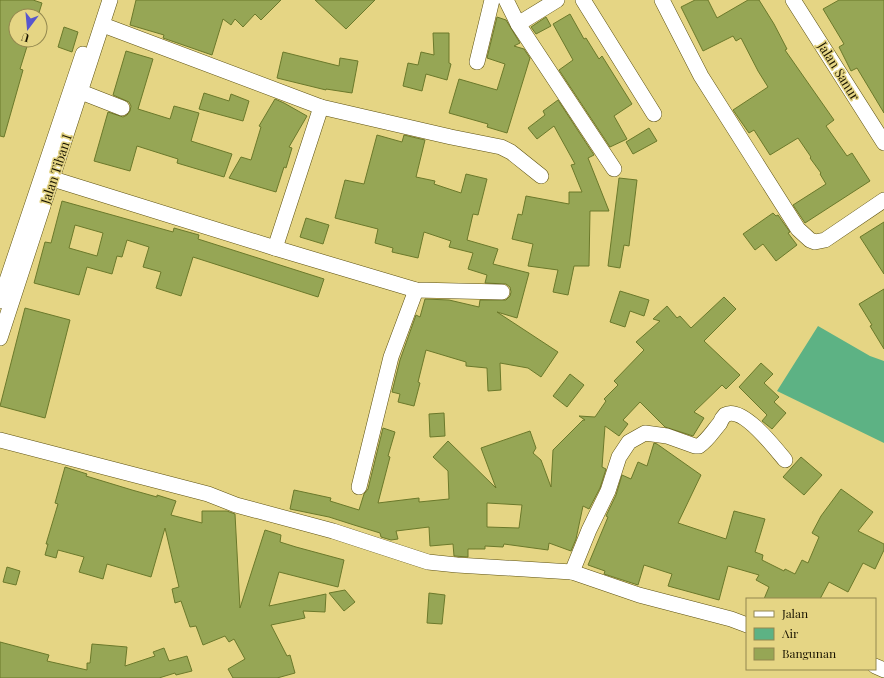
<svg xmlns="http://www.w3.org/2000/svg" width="884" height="678" font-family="'Playfair Display',serif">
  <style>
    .water { fill: #5db284 }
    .building { fill: #96a655; stroke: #6b792b; fill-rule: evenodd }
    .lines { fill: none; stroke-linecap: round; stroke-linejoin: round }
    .minor-casing { stroke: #5d5110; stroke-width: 16 }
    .minor { stroke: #fff; stroke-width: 15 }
    .labels { text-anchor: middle; stroke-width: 3; stroke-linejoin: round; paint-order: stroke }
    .street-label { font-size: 13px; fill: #191400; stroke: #e5d584 }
  </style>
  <rect width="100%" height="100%" fill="#e5d584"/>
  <!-- water -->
  <path class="water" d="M818,326L870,356L884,361V443L777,391Z"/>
  <!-- building -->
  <g class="building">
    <path d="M0,0H33L42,3L38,16H16V40H29L20,69L23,70L4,137L0,136Z"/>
    <path d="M136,0H281L261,20L255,14L243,27L235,19L231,25L223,19L212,55L163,38L164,35L130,25Z"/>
    <path d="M315,0H375L346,29Z"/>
    <path d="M695,0H708L717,18L748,0H759L774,24L787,49L785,50L834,120L826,126L847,156L852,153L870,181L805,223L793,205L826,184L820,174L821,173L810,158L811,157L798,138L770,155L754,130L749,133L733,110L768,87L758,71L741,38L736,41L733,36L703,51L681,7Z"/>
    <path d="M839,0H884V113L857,68L851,71L839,47L844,44L823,9Z"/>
    <path d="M570,14L584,39L586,38L599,59L602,56L632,104L614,116L627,139L610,147L559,70L573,60L553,24Z"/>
    <path d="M497,17L506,20L520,43L514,46L524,49L530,58L507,133L487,127L488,124L449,113L459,79L497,90L505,64L487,58Z"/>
    <path d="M546,17L551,26L536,34L531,27Z"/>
    <path d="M64,27L78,32L72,52L58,47Z"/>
    <path d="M433,33H449V63L451,64L447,80L426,74L422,91L403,86L408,63L418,65L421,52L434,55Z"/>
    <path d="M126,51L153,59L138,109L170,119L174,106L199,113L191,141L232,154L224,177L177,163L178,159L137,146L130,171L94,161L108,112L123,117L127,115L130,111L131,106L129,102L113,95Z"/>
    <path d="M283,52L339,66L340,58L358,61L352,93L326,89V90L277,78Z"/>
    <path d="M204,93L229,101L231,94L249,101L243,121L199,109Z"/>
    <path d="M275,99L284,103L307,116L289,147L292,148L286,168L284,167L276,192L229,178L241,157L251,160L261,127L259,126Z"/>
    <path d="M558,100L594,155L588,158L609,211H590L589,266H574L568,295L553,292L558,270L528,266L533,244L512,239L518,214L522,215L526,196L569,204V192H582L571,165L575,164L554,126L537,139L528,128L545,115L543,111Z"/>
    <path d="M649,128L657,141L633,154L626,142Z"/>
    <path d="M377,135L402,142L404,135L425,140L416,177L435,181L434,184L461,193L466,174L487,179L478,215L473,214L467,240L498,249L493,264L529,273L517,318L497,312L558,352L541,377L528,368L500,363L501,390L488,391L487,368L466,366V362L426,350L418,382L420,383L414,406L398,402L400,394L392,392L400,360L416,315L420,317L425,299L449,300L479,307L480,300H506L510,296L511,292L510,287L506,284L485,283L487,275L468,269L473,253L449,247L451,241L424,232L418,258L392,252L393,248L375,243L378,229L335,218L345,180L364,184Z"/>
    <path d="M619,178L637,180L629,246L624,245L620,268L608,266Z"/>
    <path d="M62,201L173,232L174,228L199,235L198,239L324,279L318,297L193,257L181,296L156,288L161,272L143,267L149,247L127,240L122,257L117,256L112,274L87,267L79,295L34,283L45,242L51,243ZM75,225L103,233L97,256L69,248Z"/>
    <path d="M773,213L776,216L778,215L790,232L788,233L797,245L776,261L763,244L755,250L743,234Z"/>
    <path d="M306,218L329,225L323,244L300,237Z"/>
    <path d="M884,222V274L860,237Z"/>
    <path d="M884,289V349L870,326L872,325L859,304Z"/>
    <path d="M620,291L649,300L644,316L630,311L625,327L610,322Z"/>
    <path d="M724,297L736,309L704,341L740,375L726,389L722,385L694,412L704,418L693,436L665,427L640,402L623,420L628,424L619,436L605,426L602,467L606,469L600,488L589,509L583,506L576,539L571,551L549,543L548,550L504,544L503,547L485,546V549H468V557L454,556L453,544L430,546L429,527L396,531L398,539L391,540L381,537L380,533L354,525L329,517L290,509L294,490L331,498L330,501L359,510L364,494L368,489L383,428L395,432L388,456L390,457L378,503L419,498V502L449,499L448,471L433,457L448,441L496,488L481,448L530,431L536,448L533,453L541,460L551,487L553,450L583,420H585L579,416L595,417L606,401L604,399L618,385L614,381L644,350L636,342L660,321L653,319L667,306L677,318L680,316L691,328ZM487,503L522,505L519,528L487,527Z"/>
    <path d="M25,308L70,320L45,418L0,406Z"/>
    <path d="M761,363L773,374L764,383L779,397L774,402L786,413L772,429L762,421L767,415L739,387Z"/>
    <path d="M570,374L584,385L567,407L553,396Z"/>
    <path d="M444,413L445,436L430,437L429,414Z"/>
    <path d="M654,443L657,444L701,475L678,523L726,539L734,511L765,519L755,552L763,555L762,560L784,571L785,569L795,574L802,560L808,563L819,537L812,533L821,516L841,489L873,512L858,531L884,544V550L875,569L863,563L848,592L829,582L820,599H764L769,587L756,580L759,575L728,566L719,600L668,586L672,574L644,565L638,585L604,574L605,571L588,565L608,517L606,516L616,495L622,475L631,479L638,462L647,466Z"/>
    <path d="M801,457L822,475L804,495L783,477Z"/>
    <path d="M65,467L87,474L86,476L132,490L157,497V495L176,501L171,515L202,523V511H227L235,514L240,608L265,530L281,535L280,542L296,547L344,560L338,587L279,572L269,606L326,594L325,612L303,611L305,618L271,625L287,656L290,655L295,673L277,678H233L228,669L245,659L234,639L229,642L225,636L203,645L196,626L190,627L181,601L175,603L172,589L179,587L165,528L151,577L107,564L103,579L79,572L84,557L58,550L56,558L45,555L48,544H46L58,504L55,503Z"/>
    <path d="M7,567L20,571L16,585L3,582Z"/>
    <path d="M345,590L355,602L344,611L329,593Z"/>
    <path d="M429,593L445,595L442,624L427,623Z"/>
    <path d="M0,642L49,655L47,661L87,670V663H90L92,644L127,647L125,666L155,656L153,652L164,648L169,661L187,656L192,671L176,675L175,673L159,678H0Z"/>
  </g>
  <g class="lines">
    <!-- minor casing -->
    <g class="minor-casing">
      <g id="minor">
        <path d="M506,0L518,24L557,0"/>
        <path d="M583,0L654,114"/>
        <path d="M662,0L701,76L798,229L810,240L815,242L825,240L884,200"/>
        <path d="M793,0L884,143"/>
        <path d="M518,24L614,169"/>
        <path d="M103,25L321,107L451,137L501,147L511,152L541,176"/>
        <path d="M477,62L492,0"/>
        <path d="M81,92L122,108"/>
        <path d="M53,179L275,248L416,290L502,292"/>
        <path d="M275,248L321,107"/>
        <path d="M0,301L83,54"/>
        <path d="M0,338L110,0"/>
        <path d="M0,440L208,494L236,505L333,531L428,562L457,565L572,572L639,595L731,619L747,625"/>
        <path d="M359,487L391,357L416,290"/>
        <path d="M572,572L589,530L608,491L619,457L629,442L645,433L667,436L695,446H699C708,440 713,431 720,423C721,420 723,417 725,415C742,405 775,448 785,460"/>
        <path d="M875,666L884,670"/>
      </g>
    </g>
    <!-- minor -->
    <use href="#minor" class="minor"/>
  </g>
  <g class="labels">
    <!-- street labels -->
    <g class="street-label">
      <text transform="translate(839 71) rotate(58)" y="5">Jalan Sanur</text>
      <text transform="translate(56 169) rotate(-72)" y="5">Jalan Tiban I</text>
    </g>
  </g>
  <!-- legend -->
  <rect x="746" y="598" width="130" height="72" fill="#e5d584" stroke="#93884f"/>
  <rect x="754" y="611" width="20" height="6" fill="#ffffff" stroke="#93884f"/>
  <text x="782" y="618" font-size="12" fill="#191400">Jalan</text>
  <rect x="754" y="628" width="20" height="12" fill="#5db284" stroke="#93884f"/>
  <text x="782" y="638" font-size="12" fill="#191400">Air</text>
  <rect x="754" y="648" width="20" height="12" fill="#96a655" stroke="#93884f"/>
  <text x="782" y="658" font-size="12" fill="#191400">Bangunan</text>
  <!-- north arrow -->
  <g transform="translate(28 28) rotate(196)"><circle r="19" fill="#e5d584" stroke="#93884f"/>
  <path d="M0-3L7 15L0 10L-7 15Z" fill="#5756ce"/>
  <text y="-6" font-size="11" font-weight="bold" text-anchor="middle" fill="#191400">U</text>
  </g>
</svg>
